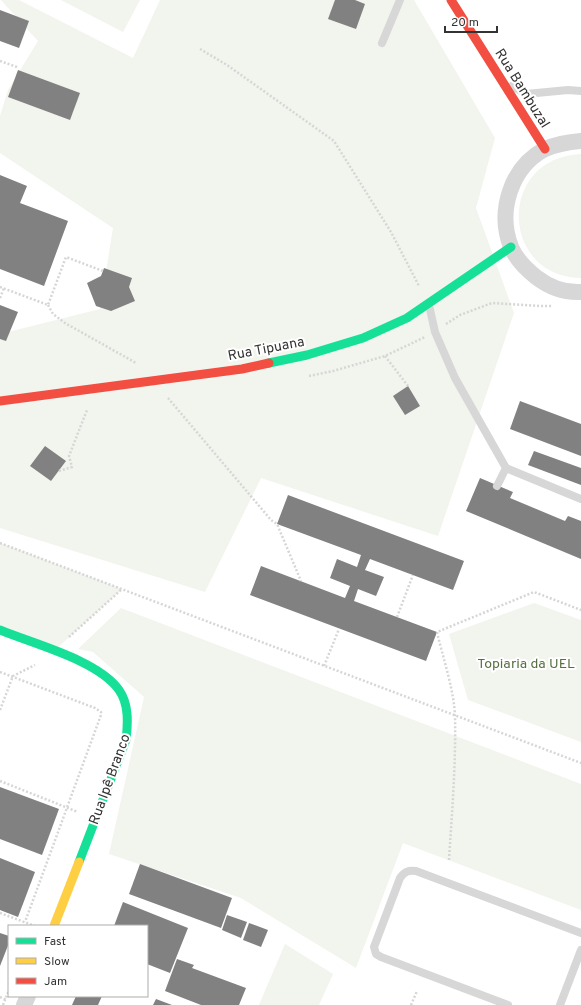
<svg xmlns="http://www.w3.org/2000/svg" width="581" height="1005" font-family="Overpass,sans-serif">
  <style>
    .green { fill: #f1f5ed }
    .building { fill: #818181 }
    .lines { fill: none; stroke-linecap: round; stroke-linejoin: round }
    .path { stroke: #d6d6d6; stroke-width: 2.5; stroke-dasharray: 2 2; stroke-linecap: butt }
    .lane { stroke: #d7d7d7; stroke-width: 8 }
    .street { stroke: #d7d7d7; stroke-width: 16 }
    .fast { stroke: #16e098; stroke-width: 9 }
    .slow { stroke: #ffcf43; stroke-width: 9 }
    .jam { stroke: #f24e42; stroke-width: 9 }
    .labels { text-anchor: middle; stroke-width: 4; stroke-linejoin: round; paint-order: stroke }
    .street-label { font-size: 14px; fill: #333; stroke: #fff }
    .park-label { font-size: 14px; fill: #56703f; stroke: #fff }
  </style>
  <rect width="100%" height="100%" fill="#fff"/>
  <!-- green -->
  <g class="green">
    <path d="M1,0H19L133,58L160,0H414L495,138L476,208L514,313L438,536L261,478L205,592L0,528V334L100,309L113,228L0,153V116L8,90L38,41Z"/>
    <path d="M61,0H140L123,32Z"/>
    <path d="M581,154V278C500,277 496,158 581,154Z"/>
    <path d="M0,543L122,589L55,650L0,629Z"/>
    <path d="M534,603L581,620V742L468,700L449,634Z"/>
    <path d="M121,608L581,784V910L403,843L356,968L241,898L109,854L144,697L93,652L78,649Z"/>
    <path d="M285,944L333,974L319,1005H259Z"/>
  </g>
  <!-- building -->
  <g class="building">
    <path d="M335,0H355L365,4L356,29L328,19Z"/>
    <path d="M0,10L29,21L19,48L0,41Z"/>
    <path d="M18,70L80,93L70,120L8,97Z"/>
    <path d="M0,175L27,186L20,203L68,221L44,286L0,269Z"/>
    <path d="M104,268L132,278L129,287L135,301L111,311L96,306L87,283L101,276Z"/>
    <path d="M0,305L18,312L6,341L0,339Z"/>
    <path d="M408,386L420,406L405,415L393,396Z"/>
    <path d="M520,401L581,424V456L510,429Z"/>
    <path d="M45,446L66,461L51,481L30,466Z"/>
    <path d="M534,451L581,468V485L528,465Z"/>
    <path d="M480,478L513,492L510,498L565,521L568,516L581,521V559L466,511Z"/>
    <path d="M288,495L464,561L453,590L370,559L365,570L384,577L376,596L358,589L354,601L437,632L426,661L250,595L261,566L345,598L350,586L330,578L337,559L357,567L361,555L277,524Z"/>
    <path d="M0,787L59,809L42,855L0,839Z"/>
    <path d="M0,858L35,872L18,917L0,910Z"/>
    <path d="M140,864L232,898L221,928L129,894Z"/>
    <path d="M123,902L188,928L170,973L147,964V926H114Z"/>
    <path d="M227,915L247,922L241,938L222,930Z"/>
    <path d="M249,923L268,930L261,947L243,940Z"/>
    <path d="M0,933L9,936V943L0,966Z"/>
    <path d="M177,959L194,965L192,968L246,988L239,1005H201L165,991Z"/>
    <path d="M76,996H102L98,1005H72Z"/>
    <path d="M156,999L172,1005H153Z"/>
  </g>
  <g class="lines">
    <!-- path -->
    <g class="path">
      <path d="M200,49L227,65L334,141L391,232L419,286"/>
      <path d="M0,61L17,67"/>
      <path d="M0,287L48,305L66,257L103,271"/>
      <path d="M0,298L4,288"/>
      <path d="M48,305L53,314L65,323L136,363"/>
      <path d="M446,324L460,315L492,303L541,306H553"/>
      <path d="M385,356L408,386"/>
      <path d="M309,376L333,371L385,356L425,337"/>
      <path d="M168,398L271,520L277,524L301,581"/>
      <path d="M59,471L72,467L69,456L87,410"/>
      <path d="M0,543L581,763"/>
      <path d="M397,617L413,575"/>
      <path d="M69,637L122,589"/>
      <path d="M324,666L339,629"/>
      <path d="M0,672L95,708L101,712V715L25,922"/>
      <path d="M0,710L13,676L35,665"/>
      <path d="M0,781L78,812"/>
      <path d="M449,860C452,812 456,764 455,716C454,690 443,658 437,632L534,592L581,610"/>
      <path d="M0,913L35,926"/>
      <path d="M0,997L7,1000"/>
      <path d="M3,1005L9,990"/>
      <path d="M411,1005L417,991"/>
    </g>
    <!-- lane -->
    <g class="lane">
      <path d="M382,43L400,0"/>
      <path d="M512,86L526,94L568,90L581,91"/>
      <path d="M429,305L435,332L455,378L506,468L581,499"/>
      <path d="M497,486L506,468"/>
      <path d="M508,1005L381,957L376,954L374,947L400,878C404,872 408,870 416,871L581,933"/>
      <path d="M560,1005L581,950"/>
    </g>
    <!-- street -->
    <g class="street">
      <path d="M581,141C569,142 557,144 545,149C511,167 497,211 511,247C516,259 526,269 536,277C549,287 564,293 581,292"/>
      <path d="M24,1005L28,996"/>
    </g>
    <!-- fast -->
    <g class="fast">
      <path d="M269,363L307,355L363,338L407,318L511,247"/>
      <path d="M0,630C33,644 98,660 119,690C129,704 128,723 126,740L79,862"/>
    </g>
    <!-- slow -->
    <path class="slow" d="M54,926L79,862"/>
    <!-- jam -->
    <g class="jam">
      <path d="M451,0L545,149"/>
      <path d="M0,401L242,369L269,363"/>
    </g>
  </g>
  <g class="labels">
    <!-- street labels -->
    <g class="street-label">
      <text transform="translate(523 88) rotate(58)" y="5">Rua Bambuzal</text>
      <text transform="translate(266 348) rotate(-11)" y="5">Rua Tipuana</text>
      <text transform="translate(109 779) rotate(-70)" y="5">Rua Ipê Branco</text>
    </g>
    <!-- park labels -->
    <g class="park-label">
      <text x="526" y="668">Topiaria da UEL</text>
    </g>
  </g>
  <!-- legend -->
  <rect x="8" y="925" width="140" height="72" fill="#ffffff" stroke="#adadad"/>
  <rect x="16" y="938" width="20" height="6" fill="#16e098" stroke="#adadad"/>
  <text x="44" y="945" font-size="12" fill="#333333">Fast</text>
  <rect x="16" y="958" width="20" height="6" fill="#ffcf43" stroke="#adadad"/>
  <text x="44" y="965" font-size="12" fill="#333333">Slow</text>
  <rect x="16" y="978" width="20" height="6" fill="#f24e42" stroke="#adadad"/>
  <text x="44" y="985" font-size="12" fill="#333333">Jam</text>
  <!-- scale -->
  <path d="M445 26v6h52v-6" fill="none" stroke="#333333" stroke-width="2"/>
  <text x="451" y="26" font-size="12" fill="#333333" stroke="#ffffff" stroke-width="3" paint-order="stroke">20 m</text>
</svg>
